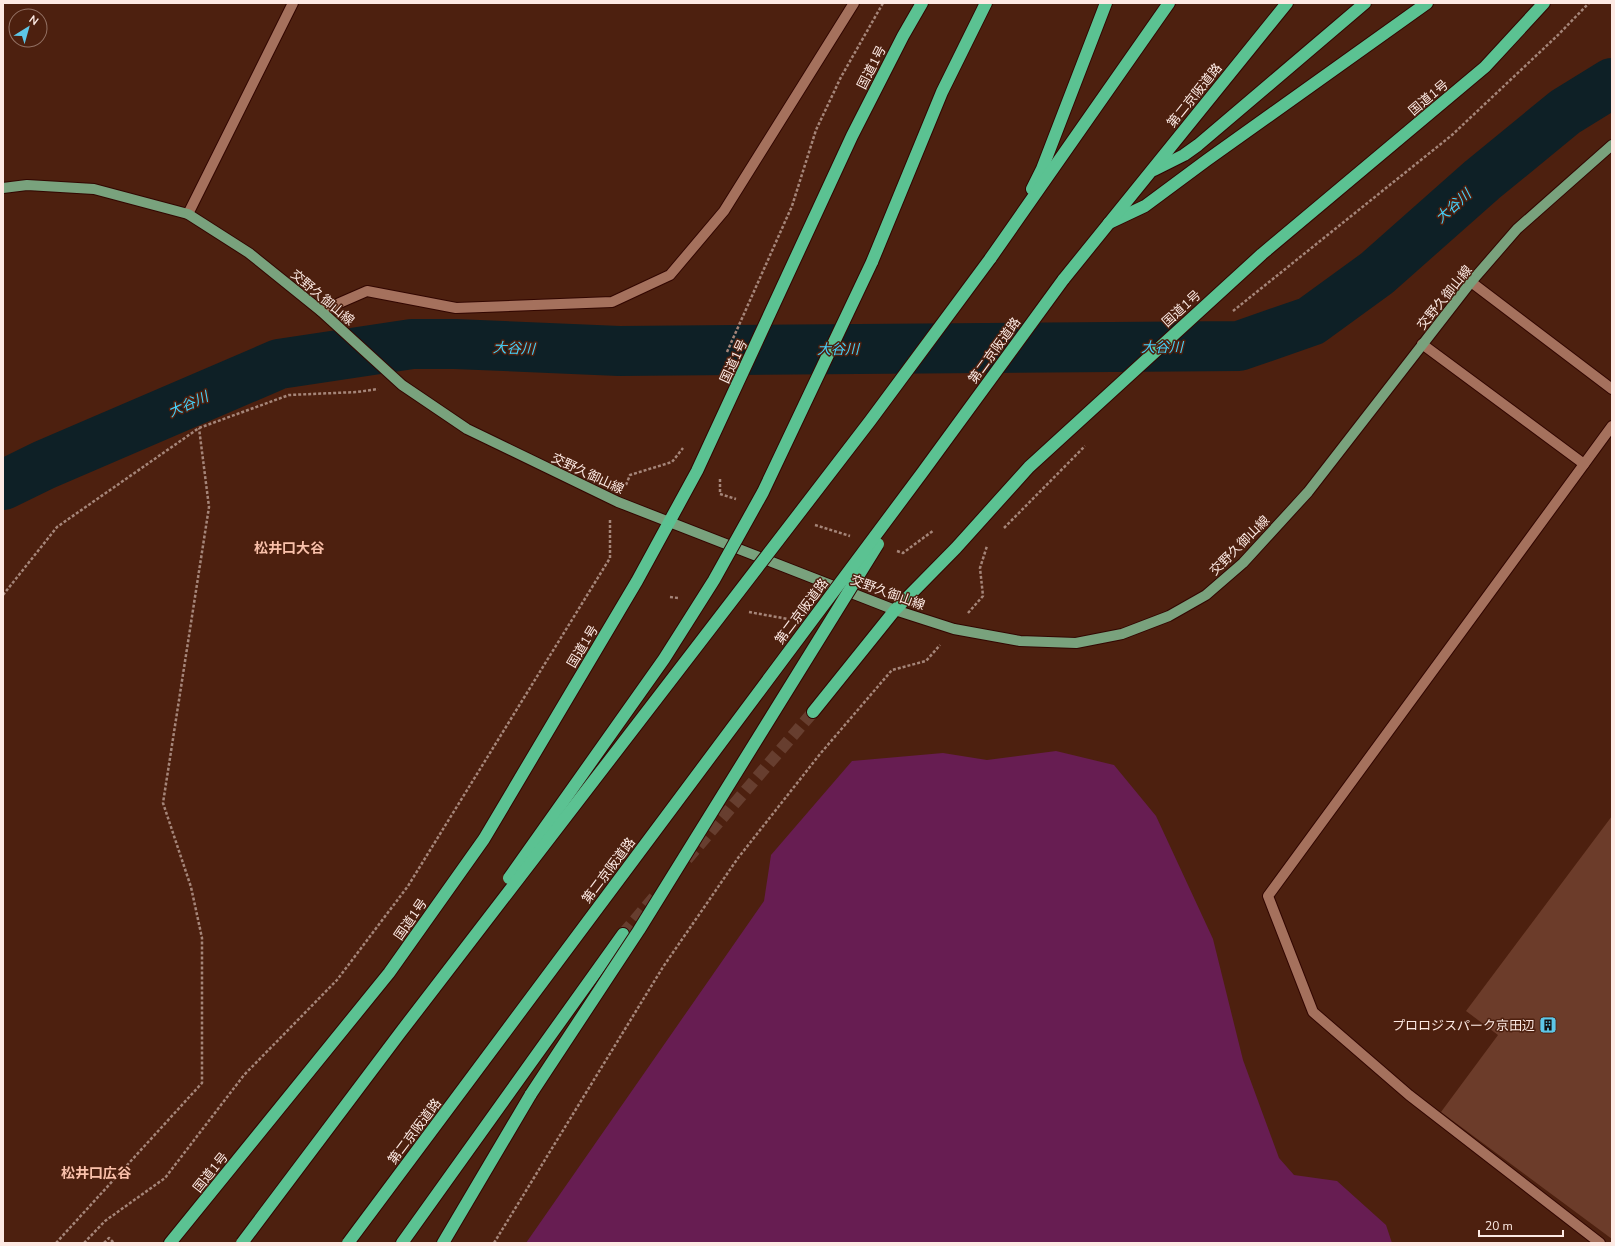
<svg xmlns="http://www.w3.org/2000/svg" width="1615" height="1246" font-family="'Nunito Sans','Noto Sans JP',sans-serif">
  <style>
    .green { fill: #671d52 }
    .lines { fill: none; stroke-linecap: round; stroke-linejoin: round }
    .river { stroke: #0e2026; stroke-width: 50 }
    .building { fill: #6c3c2a }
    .highway-tunnel { stroke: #673e2f; stroke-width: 12; stroke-dasharray: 12 6; stroke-linecap: butt }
    .minor-casing { stroke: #310600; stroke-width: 12 }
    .major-casing { stroke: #310600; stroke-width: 12 }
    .highway-casing { stroke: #310600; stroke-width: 14 }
    .path { stroke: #a58579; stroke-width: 2.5; stroke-dasharray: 3 2; stroke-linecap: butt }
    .minor { stroke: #a5715d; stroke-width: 10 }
    .major { stroke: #79a27d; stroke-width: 10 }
    .highway { stroke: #5bc292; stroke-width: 12 }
    .highway-bridge-casing { stroke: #310600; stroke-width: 14; stroke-linecap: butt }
    .highway-bridge { stroke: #5bc292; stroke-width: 12 }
    .labels { text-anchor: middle; stroke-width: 3; stroke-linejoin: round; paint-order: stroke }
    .street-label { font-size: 13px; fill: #fdeae4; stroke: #4d200f }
    .poi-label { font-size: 13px; fill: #fdeae4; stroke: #4d200f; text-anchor: end }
    .water-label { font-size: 14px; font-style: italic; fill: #44d2fb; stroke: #4d200f }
    .neighbourhood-label { font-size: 14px; font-weight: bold; fill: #f9c0aa; stroke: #4d200f }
  </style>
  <rect width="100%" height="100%" fill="#4d200f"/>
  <!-- green -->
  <path class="green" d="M1056,751L1114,765L1156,816L1213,939L1243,1060L1279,1158L1294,1175L1337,1181L1386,1225L1392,1243H526L764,901L771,855L852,761L943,753L987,760Z"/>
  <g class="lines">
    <!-- river -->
    <path class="river" d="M3,485L44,465L279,364L412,344H455L619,351L1239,346L1311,321L1377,273L1482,180L1565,112L1612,83"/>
  </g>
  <!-- building -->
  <path class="building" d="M1612,816V1239L1441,1112L1498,1035L1466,1011Z"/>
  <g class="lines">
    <!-- highway-tunnel -->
    <g class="highway-tunnel">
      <path d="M687,859L813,712"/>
      <path d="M623,934L657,894"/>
    </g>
    <!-- minor casing -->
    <g class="minor-casing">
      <g id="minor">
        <path d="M188,214L293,3"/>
        <path d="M1471,282L1612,389"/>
        <path d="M321,311L367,291L456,308L612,302L670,275L724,211L854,3"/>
        <path d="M1422,344L1584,464"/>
        <path d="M1600,1243L1409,1095L1313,1012L1268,896L1612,426"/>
      </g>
    </g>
    <!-- major casing -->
    <g class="major-casing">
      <path id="major" d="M3,188L27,185L94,189L188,214L249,253L321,311L402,385L467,429L618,502L895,610L954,629L1020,641L1076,643L1122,634L1169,616L1206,595L1243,563L1308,492L1471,282L1517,229L1612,145"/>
    </g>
    <!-- highway casing -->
    <g class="highway-casing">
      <g id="highway">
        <path d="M1154,170L1184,155L1198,145L1365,3"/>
        <path d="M1032,189L1042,169L1106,3"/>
        <path d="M1109,223L1145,206L1207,160L1427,3"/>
        <path d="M990,259L1169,3"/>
        <path d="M872,262L942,92L986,3"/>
        <path d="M1063,280L1287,3"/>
        <path d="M813,712L895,610L956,548L1029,467L1262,254L1485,67L1544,3"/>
        <path d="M170,1243L389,973L484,839L637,581L697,471L852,136L903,36L922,3"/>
        <path d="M402,1243L623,934"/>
        <path d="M443,1243L531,1094"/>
      </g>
    </g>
    <!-- path -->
    <g class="path">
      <path d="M1233,311L1452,135L1558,35L1589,3"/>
      <path d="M727,352L792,206L816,130L841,77L883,3"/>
      <path d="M720,479V494L736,499"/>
      <path d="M626,485L630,475L672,462L683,448"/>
      <path d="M815,525L850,536"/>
      <path d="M1004,528L1085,446"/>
      <path d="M897,551L903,553L934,530"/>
      <path d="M3,595L57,527L199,428L289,395L357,392L378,389"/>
      <path d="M670,597L678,598"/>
      <path d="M749,612L788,619"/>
      <path d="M968,613L983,596L980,568L987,546"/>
      <path d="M56,1243L202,1083V938L191,887L163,803L209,507L199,428"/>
      <path d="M84,1243L105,1221L165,1178L244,1075L337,980L408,886L610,558V520"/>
      <path d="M104,1243L109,1238L114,1243"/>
      <path d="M494,1243L663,967L738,858L820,754L892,670L926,661L940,645"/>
    </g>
    <!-- minor -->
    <use href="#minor" class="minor"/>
    <!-- major -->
    <use href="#major" class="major"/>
    <!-- highway -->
    <use href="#highway" class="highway"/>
    <!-- highway-bridge casing -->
    <g class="highway-bridge-casing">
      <g id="highway-bridge">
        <path d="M509,878L664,659L714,580L763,492L872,262"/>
        <path d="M531,1094L639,930L878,544"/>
        <path d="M242,1243L400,1033L870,421L990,259"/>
        <path d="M348,1243L922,473L1063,280"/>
      </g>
    </g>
    <!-- highway-bridge -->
    <use href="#highway-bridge" class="highway-bridge"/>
  </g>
  <!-- icons -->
  <defs>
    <g id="building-square" transform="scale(0.9)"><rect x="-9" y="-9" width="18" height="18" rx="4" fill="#5dc7e8" stroke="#4d200f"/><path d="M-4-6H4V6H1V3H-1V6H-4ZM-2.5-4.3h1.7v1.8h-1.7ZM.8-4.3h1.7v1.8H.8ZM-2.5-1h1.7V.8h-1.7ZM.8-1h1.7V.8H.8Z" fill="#111"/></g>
  </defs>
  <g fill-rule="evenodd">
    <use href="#building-square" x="1548" y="1025"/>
  </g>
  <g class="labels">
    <!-- street labels -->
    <g class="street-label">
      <text transform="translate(871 67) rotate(-63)" y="5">国道1号</text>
      <text transform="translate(1194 95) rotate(-51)" y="5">第二京阪道路</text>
      <text transform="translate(1428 97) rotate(-40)" y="5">国道1号</text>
      <text transform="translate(323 297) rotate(40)" y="5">交野久御山線</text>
      <text transform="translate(1444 297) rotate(-51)" y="5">交野久御山線</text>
      <text transform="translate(1181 308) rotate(-42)" y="5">国道1号</text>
      <text transform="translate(994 350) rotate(-54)" y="5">第二京阪道路</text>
      <text transform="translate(733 361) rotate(-65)" y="5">国道1号</text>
      <text transform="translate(588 473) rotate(25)" y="5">交野久御山線</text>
      <text transform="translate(1239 545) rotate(-45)" y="5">交野久御山線</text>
      <text transform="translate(888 592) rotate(20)" y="5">交野久御山線</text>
      <text transform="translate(801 611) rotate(-53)" y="5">第二京阪道路</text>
      <text transform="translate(582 646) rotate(-59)" y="5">国道1号</text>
      <text transform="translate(608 870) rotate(-53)" y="5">第二京阪道路</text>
      <text transform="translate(410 919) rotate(-55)" y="5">国道1号</text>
      <text transform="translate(414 1131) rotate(-53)" y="5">第二京阪道路</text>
      <text transform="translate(210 1172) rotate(-51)" y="5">国道1号</text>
    </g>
    <!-- poi labels -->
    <g class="poi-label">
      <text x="1535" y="1030">プロロジスパーク京田辺</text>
    </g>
    <!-- water labels -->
    <g class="water-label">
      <text transform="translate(1453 206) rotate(-42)" y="5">大谷川</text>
      <text x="1162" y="352">大谷川</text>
      <text transform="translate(514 348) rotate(2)" y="5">大谷川</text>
      <text x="838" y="354">大谷川</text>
      <text transform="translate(188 404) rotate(-24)" y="5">大谷川</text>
    </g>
    <!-- neighbourhood labels -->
    <g class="neighbourhood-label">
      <text x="289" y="553">松井口大谷</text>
      <text x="96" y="1178">松井口広谷</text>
    </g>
  </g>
  <!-- border -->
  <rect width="1615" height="1246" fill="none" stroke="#fdeae4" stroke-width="8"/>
  <!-- north arrow -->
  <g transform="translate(28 28) rotate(37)"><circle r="19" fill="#4d200f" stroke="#937164"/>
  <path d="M0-3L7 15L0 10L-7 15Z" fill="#5dc7e8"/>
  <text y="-6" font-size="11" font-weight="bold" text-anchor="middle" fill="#fdeae4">N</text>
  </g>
  <!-- scale -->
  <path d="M1479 1230v6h84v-6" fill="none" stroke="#fdeae4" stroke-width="2"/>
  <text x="1485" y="1230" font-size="12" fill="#fdeae4" stroke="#4d200f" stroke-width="3" paint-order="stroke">20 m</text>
</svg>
